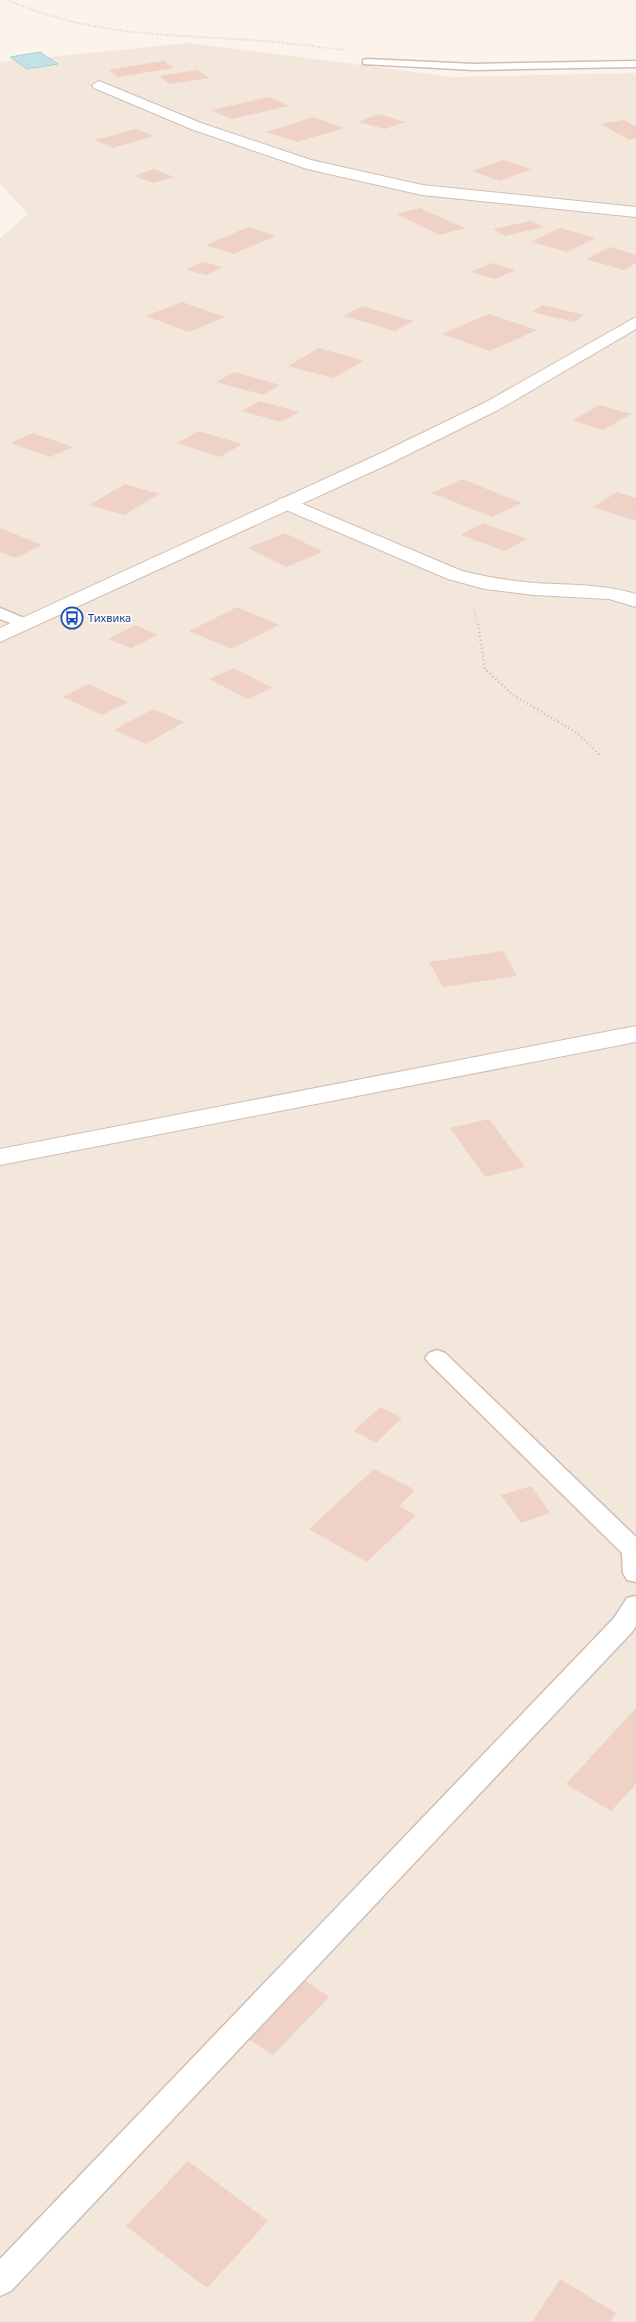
<svg xmlns="http://www.w3.org/2000/svg" width="636" height="2322" font-family="'Noto Sans',sans-serif">
  <style>
    .residential { fill: #f3e6db }
    .water { fill: #c1e3e5; stroke: #a8d3d6 }
    .building { fill: #efd2c5 }
    .lines { fill: none; stroke-linecap: round; stroke-linejoin: round }
    .service-casing { stroke: #d0beb4; stroke-width: 3 }
    .minor-casing { stroke: #d0beb4; stroke-width: 2 }
    .tertiary-casing { stroke: #d0beb4; stroke-width: 2 }
    .path-far1 { stroke: #d5b5a8; stroke-width: 2; stroke-dasharray: 0.5 2; stroke-linecap: butt }
    .path { stroke: #d5b5a8; stroke-width: 2.5; stroke-dasharray: 1 3; stroke-linecap: butt }
    .service { fill: #fff; fill-rule: evenodd }
    .minor { fill: #fff; fill-rule: evenodd }
    .tertiary { fill: #fff; fill-rule: evenodd }
    .labels { text-anchor: middle; stroke-width: 4; stroke-linejoin: round; paint-order: stroke }
    .far-transit-label { font-size: 11px; fill: #164399; stroke: #fef8f3; text-anchor: start }
  </style>
  <rect width="100%" height="100%" fill="#fcf4ec"/>
  <!-- residential -->
  <path class="residential" d="M189,43L453,77L636,73V2322H0V238L28,214L0,184V62Z"/>
  <!-- water -->
  <path class="water" d="M40,52L58,64L27,69L10,57Z"/>
  <!-- building -->
  <g class="building">
    <path d="M164,61L174,68L118,77L108,70Z"/>
    <path d="M197,70L209,78L170,84L159,76Z"/>
    <path d="M269,97L289,106L231,119L211,110Z"/>
    <path d="M379,114L405,122L385,129L358,122Z"/>
    <path d="M313,117L344,128L297,142L266,132Z"/>
    <path d="M624,120L636,127V138L629,140L601,124Z"/>
    <path d="M136,129L154,136L113,148L95,140Z"/>
    <path d="M503,160L531,169L500,181L472,171Z"/>
    <path d="M154,169L174,177L154,183L134,176Z"/>
    <path d="M420,208L465,228L440,235L396,214Z"/>
    <path d="M531,221L544,227L505,236L493,229Z"/>
    <path d="M248,227L276,236L233,254L206,245Z"/>
    <path d="M560,228L596,238L567,252L531,242Z"/>
    <path d="M610,247L636,255V263L624,270L586,259Z"/>
    <path d="M202,262L222,267L207,275L186,270Z"/>
    <path d="M492,263L516,270L495,279L471,272Z"/>
    <path d="M182,302L225,317L189,332L146,316Z"/>
    <path d="M542,305L584,315L574,322L532,312Z"/>
    <path d="M362,306L413,321L395,331L343,316Z"/>
    <path d="M489,314L537,330L490,351L442,334Z"/>
    <path d="M319,348L364,361L333,378L288,366Z"/>
    <path d="M234,372L280,385L263,395L216,382Z"/>
    <path d="M260,401L299,412L281,422L242,411Z"/>
    <path d="M600,405L631,414L603,430L572,420Z"/>
    <path d="M199,431L242,444L220,457L177,443Z"/>
    <path d="M33,433L73,447L50,457L11,443Z"/>
    <path d="M462,479L522,503L492,517L432,493Z"/>
    <path d="M125,484L159,494L124,515L89,505Z"/>
    <path d="M617,492L636,498V521L593,507Z"/>
    <path d="M483,523L527,539L504,551L461,535Z"/>
    <path d="M0,528L42,545L16,558L0,552Z"/>
    <path d="M285,533L323,552L286,567L248,548Z"/>
    <path d="M237,607L279,625L231,649L189,631Z"/>
    <path d="M135,625L158,635L131,648L108,639Z"/>
    <path d="M234,668L272,688L248,699L209,679Z"/>
    <path d="M88,684L128,702L102,715L63,697Z"/>
    <path d="M153,709L184,722L146,744L114,730Z"/>
    <path d="M503,951L517,976L443,987L429,962Z"/>
    <path d="M489,1119L525,1167L485,1177L450,1128Z"/>
    <path d="M380,1407L402,1418L376,1443L354,1431Z"/>
    <path d="M374,1469L415,1490L399,1506L416,1515L367,1562L309,1529Z"/>
    <path d="M531,1486L550,1513L521,1523L501,1495Z"/>
    <path d="M636,1708V1784L611,1811L566,1784Z"/>
    <path d="M300,1977L329,1997L273,2055L244,2036Z"/>
    <path d="M188,2161L268,2221L207,2288L126,2226Z"/>
    <path d="M560,2279L616,2313L610,2322H532Z"/>
  </g>
  <g class="lines">
    <!-- service casing -->
    <g class="service-casing">
      <g id="service">
        <path d="M367,59L474,64L636,61V67L474,70L363,64V60Z"/>
        <path d="M0,608L31,621L33,624L25,629L0,619Z"/>
        <path d="M437,1350L445,1353L636,1537V1582L627,1580L623,1573L622,1553L429,1363L425,1358L429,1353Z"/>
        <path d="M636,1596V1626L632,1632L11,2291L0,2296V2259L614,1618L627,1598Z"/>
      </g>
    </g>
    <!-- minor casing -->
    <g class="minor-casing">
      <g id="minor">
        <path d="M99,81L201,123L311,160L422,185L636,207V217L422,195L307,169L191,129L94,88L92,85Z"/>
        <path d="M286,497L462,571C486,577 511,581 535,583C570,585 603,584 636,594V607L609,599L534,595L485,589L448,579L279,507L276,503L279,499Z"/>
        <path d="M636,1026V1042L0,1165V1149Z"/>
      </g>
    </g>
    <!-- tertiary casing -->
    <g class="tertiary-casing">
      <path id="tertiary" d="M636,317V329L498,410L391,463L0,642V628L377,455L486,402Z"/>
    </g>
    <!-- path-far1 -->
    <g class="path-far1">
      <path d="M7,0C84,33 152,34 234,39C270,41 307,45 343,50"/>
      <path d="M474,610L478,626"/>
    </g>
    <!-- path -->
    <path class="path" d="M478,624L485,669L513,695L577,733L600,755"/>
    <!-- service -->
    <use href="#service" class="service"/>
    <!-- minor -->
    <use href="#minor" class="minor"/>
    <!-- tertiary -->
    <use href="#tertiary" class="tertiary"/>
  </g>
  <!-- icons -->
  <defs>
    <g id="bus-ring" transform="scale(1.125)"><circle r="9.5" fill="#fef8f3" stroke="#1a4fb4" stroke-width="1.5"/><path d="M-5-6H5V4H4V6H2V4H-2V6H-4V4H-5ZM-3.5-4V0h7V-4ZM-3.5 1.2v1.5H-2V1.2ZM2 1.2v1.5H3.5V1.2Z" fill="#1a4fb4"/></g>
  </defs>
  <g fill-rule="evenodd">
    <use href="#bus-ring" x="72" y="618"/>
  </g>
  <g class="labels">
    <!-- far-transit labels -->
    <g class="far-transit-label">
      <text x="88" y="622">Тихвика</text>
    </g>
  </g>
</svg>
